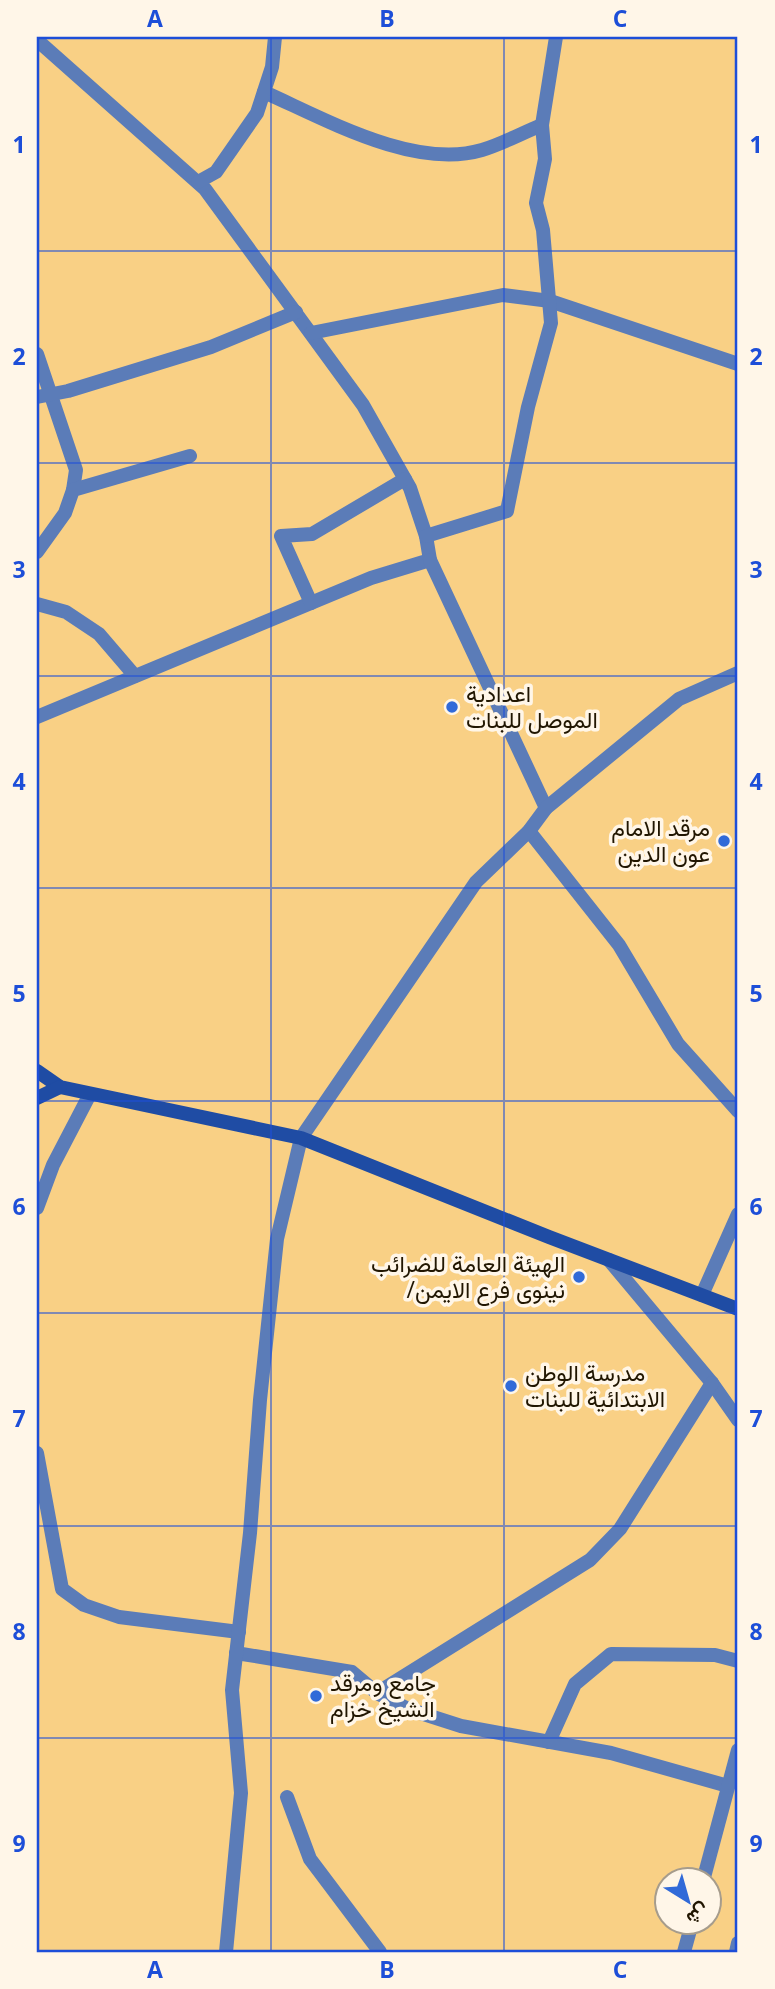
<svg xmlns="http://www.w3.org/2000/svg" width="775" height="1989" font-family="'Open Sans',Vazirmatn,sans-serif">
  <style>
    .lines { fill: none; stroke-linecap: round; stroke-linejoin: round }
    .minor { stroke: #5b7cb8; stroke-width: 14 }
    .secondary { stroke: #1f4ca4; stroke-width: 14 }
    .grid { fill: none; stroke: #1d4ed8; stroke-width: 2; stroke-opacity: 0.55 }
    .poi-dot { fill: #316ad8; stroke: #fff6e8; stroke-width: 2.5 }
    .labels { text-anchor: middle; stroke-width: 7; stroke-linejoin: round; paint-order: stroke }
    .poi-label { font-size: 23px; fill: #211601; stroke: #fff6e8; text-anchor: start }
    .neatline { fill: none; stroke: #1d4ed8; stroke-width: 2.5 }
    .grid-label { font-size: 23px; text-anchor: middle; font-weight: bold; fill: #1d4ed8 }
  </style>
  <rect width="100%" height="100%" fill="#f9d085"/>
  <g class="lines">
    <!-- minor -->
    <g class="minor">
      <path d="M37,40L205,189L363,405L410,488L426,536L430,560L371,578L37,717"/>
      <path d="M264,92C325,119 414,170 482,150C502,144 522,133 542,125"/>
      <path d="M198,182L216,172L257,113L272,67L275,37"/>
      <path d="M311,333L503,295L550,301L738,364"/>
      <path d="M37,354L76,470L73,490"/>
      <path d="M37,397L68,391L211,347L296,312"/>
      <path d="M426,536L507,511L528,407L551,323L543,230L536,203L545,159L542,125L556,37"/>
      <path d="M37,552L65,513L73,490L190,456"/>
      <path d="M430,560L546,808"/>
      <path d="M311,603L281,536L312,534L405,479"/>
      <path d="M37,604L66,612L99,634L135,676"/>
      <path d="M529,831L619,945L678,1044L738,1111"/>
      <path d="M37,1208L53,1165L90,1094"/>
      <path d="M609,1260L712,1383L738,1420"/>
      <path d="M702,1295L738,1214"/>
      <path d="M37,1453L62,1589L84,1605L119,1617L239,1632"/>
      <path d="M236,1653L352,1672L377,1693L408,1709L461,1726L611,1753L728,1786"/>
      <path d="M377,1693L590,1560L620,1529L712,1383"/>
      <path d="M549,1742L575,1684L611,1654L715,1655L738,1661"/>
      <path d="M287,1797L310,1859L380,1952"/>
      <path d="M703,1881L738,1750"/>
      <path d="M226,1952L241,1793L232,1690L250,1533L260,1400L277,1239L301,1138L476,882L529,831L546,808L679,699L738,673"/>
      <path d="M684,1952L692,1923"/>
      <path d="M736,1952L738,1943"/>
    </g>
    <!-- secondary -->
    <g class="secondary">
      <path d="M37,1071L60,1087L301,1138L549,1237L738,1309"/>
      <path d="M37,1098L60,1087"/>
    </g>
  </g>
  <!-- grid -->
  <path class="grid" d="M271,37V1952M504,37V1952M37,251H738M37,463H738M37,676H738M37,888H738M37,1101H738M37,1313H738M37,1526H738M37,1738H738"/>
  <!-- markers -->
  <g class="poi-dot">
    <circle cx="452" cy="707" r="7"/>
    <circle cx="724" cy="841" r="7"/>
    <circle cx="579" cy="1277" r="7"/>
    <circle cx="511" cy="1386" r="7"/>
    <circle cx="316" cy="1696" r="7"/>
  </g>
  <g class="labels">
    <!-- poi labels -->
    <g class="poi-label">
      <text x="466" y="702">اعدادية<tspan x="466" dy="26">الموصل للبنات</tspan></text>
      <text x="710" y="836" text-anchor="end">مرقد الامام<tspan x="710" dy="26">عون الدين</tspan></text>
      <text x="565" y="1272" text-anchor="end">الهيئة العامة للضرائب<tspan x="565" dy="26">/نينوى فرع الايمن</tspan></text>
      <text x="525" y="1381">مدرسة الوطن<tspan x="525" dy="26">الابتدائية للبنات</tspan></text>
      <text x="330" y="1691">جامع ومرقد<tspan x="330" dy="26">الشيخ خزام</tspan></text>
    </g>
  </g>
  <!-- border -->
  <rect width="775" height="1989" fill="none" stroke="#fff6e8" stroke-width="77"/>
  <!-- north arrow -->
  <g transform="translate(688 1901) rotate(143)"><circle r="33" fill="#fff6e8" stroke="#a69c8c" stroke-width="2"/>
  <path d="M0-5L12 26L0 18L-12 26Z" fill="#316ad8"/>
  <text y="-10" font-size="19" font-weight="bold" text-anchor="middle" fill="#211601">ش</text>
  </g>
  <rect x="38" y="38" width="698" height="1913" class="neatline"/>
  <g class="grid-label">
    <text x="155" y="27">A</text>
    <text x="387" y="27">B</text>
    <text x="620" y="27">C</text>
    <text x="19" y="153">1</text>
    <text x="756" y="153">1</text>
    <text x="19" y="365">2</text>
    <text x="756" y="365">2</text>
    <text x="19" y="578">3</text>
    <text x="756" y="578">3</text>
    <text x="19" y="790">4</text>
    <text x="756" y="790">4</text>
    <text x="19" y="1002">5</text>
    <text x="756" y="1002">5</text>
    <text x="19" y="1215">6</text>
    <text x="756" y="1215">6</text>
    <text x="19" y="1427">7</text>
    <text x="756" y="1427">7</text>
    <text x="19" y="1640">8</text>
    <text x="756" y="1640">8</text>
    <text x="19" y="1852">9</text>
    <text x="756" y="1852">9</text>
    <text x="155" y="1978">A</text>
    <text x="387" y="1978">B</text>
    <text x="620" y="1978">C</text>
  </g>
</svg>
